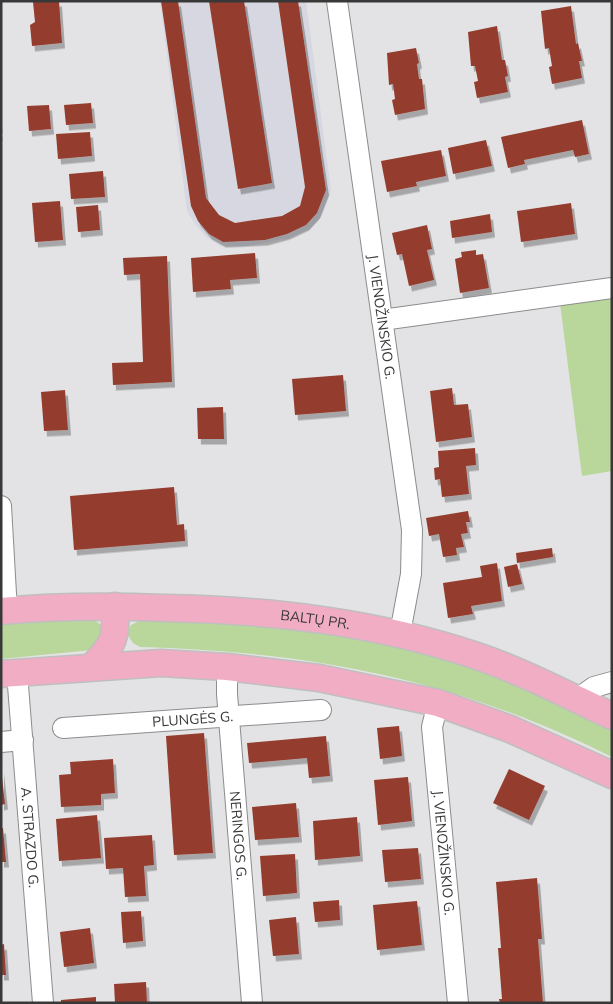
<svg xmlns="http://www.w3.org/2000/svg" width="613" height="1004" font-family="Mulish,sans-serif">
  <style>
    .built { fill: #d6d7e0 }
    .green { fill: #b9d79b }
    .building { fill: #943d2d; filter: url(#shadow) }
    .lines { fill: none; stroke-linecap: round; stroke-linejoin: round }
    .minor-casing { stroke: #8c8c8e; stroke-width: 22 }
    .major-casing { stroke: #bfbfbf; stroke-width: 29 }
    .path { stroke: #aeaeb0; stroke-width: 3; stroke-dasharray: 4 4; stroke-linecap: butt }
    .minor { stroke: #fff; stroke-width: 20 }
    .major { stroke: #f1adc3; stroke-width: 26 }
    .labels { text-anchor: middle; stroke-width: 5; stroke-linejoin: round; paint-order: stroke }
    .street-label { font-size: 14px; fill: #383838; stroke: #f0f0f2 }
  </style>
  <defs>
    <filter id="shadow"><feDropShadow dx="3" dy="5.5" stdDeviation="0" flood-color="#0004"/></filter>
  </defs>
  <rect width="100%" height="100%" fill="#e3e3e5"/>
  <!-- built -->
  <path class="built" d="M160,1H306L331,191L322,216L310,229L289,238L243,247L221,246L206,237L195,224L187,211Z"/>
  <!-- green -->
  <g class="green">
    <path d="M612,288V471L582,476L559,295Z"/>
    <path d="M93,619L101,625L106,637L92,650L1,659V624Z"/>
    <path d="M139,621C238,624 341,626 437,655C497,674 557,699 612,729V757C455,679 314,652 140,647L133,643L127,634L131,625Z"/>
  </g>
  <!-- building -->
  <g class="building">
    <path d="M59,1L62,43L32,46L30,25L35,22L33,2Z"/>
    <path d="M161,1H178L206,198L219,215L235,223L282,216L300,206L305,187L278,1H298L326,190L317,213L306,225L287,234L265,240L223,242L209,234L198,221L191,206Z"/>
    <path d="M209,1H244L272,183L238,189Z"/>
    <path d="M571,6L576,44L578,43L582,61H579L582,78L552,84L549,67L552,66L549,48L545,49L541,11Z"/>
    <path d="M497,26L502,60H505L508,76L505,77L508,92L477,98L474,82L478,81L475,66H471L468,32Z"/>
    <path d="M416,48L419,63L417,64L419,79H422L425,109L395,115L392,100L395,99L393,84L389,85L387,53Z"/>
    <path d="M91,103L93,123L66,125L64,105Z"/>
    <path d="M49,105L51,129L29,131L27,106Z"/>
    <path d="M582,120L589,154L575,157L573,150L524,160L525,164L508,168L501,137Z"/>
    <path d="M90,132L92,156L58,159L56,134Z"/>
    <path d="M486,140L492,166L453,174L448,148Z"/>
    <path d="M441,150L446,176L416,182L417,186L387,192L381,161Z"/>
    <path d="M103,171L105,197L71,199L69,174Z"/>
    <path d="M60,201L63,240L35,242L32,203Z"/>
    <path d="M571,203L575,234L521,242L517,211Z"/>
    <path d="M98,205L100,230L78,232L76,207Z"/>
    <path d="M490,214L492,232L452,238L450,221Z"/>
    <path d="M427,225L432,249L427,250L434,280L409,286L402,254L397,255L392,233Z"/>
    <path d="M476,250V255L483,254L489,288L460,293L455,259L462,257L461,252Z"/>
    <path d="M255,253L257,278L230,280L231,289L193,292L191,258Z"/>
    <path d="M167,256L172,382L113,385L112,363L143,362L140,274L124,275L123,258Z"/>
    <path d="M343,375L346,411L295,415L292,379Z"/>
    <path d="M452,388L454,405L468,404L472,437L436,442L430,391Z"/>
    <path d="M65,390L68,430L44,431L41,392Z"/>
    <path d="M223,407L224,439H198L197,408Z"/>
    <path d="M475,448L476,465L466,466L469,494L442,497L440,479L435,480L434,468L439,467L438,451Z"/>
    <path d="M174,487L177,525L184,524L185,541L74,550L70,496Z"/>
    <path d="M468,511L470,522H466L468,533L461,534L464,547L456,548L457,555L443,557L439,534L429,536L426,518Z"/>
    <path d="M552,548L553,557L517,563L516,553Z"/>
    <path d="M497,563L502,601L471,606L473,614L448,618L443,583L482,577L480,566Z"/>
    <path d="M517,564L522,584L508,587L504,567Z"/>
    <path d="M399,726L402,756L380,759L377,728Z"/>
    <path d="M204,733L213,853L174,855L166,736Z"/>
    <path d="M326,736L330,776L309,778L307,758L249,763L247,743Z"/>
    <path d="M113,759L115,793L101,794V805L61,807L59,775L71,774L70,762Z"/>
    <path d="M1,768L5,804L1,805Z"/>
    <path d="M509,769L545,786L529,820L493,803Z"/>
    <path d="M408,777L412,821L378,825L374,780Z"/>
    <path d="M296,803L299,837L255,840L252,807Z"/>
    <path d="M97,815L101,858L59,861L56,819Z"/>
    <path d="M357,817L360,856L315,860L313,821Z"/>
    <path d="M1,828H3L6,862H1Z"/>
    <path d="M152,835L154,865L144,866L146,896L125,897L123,868L106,869L104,838Z"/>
    <path d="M418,848L421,879L385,882L382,850Z"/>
    <path d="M295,854L297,893L263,896L260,856Z"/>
    <path d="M537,878L542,939H538L543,1003H500L499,999H502L498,948H501L496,882Z"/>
    <path d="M339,900L340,920L315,922L313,902Z"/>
    <path d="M417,901L422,945L377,950L373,905Z"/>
    <path d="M141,911L143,941L123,943L121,912Z"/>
    <path d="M296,917L299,954L273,956L269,920Z"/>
    <path d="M90,928L94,963L64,967L60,932Z"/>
    <path d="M4,944L6,975H1V945Z"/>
    <path d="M146,982L147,1003H115L114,984Z"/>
    <path d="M96,997V1003H61V1000Z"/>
  </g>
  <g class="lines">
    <!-- minor casing -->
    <g class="minor-casing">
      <g id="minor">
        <path id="s1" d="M337,1L412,530L411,574L400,633"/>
        <path d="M382,320L612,288"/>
        <path d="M1,506L7,611"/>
        <path id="s2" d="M227,667V694L252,1003"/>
        <path id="s3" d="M17,673L43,1003"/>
        <path d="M577,699L594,687L612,682"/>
        <path id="s4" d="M438,703L432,727L458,1003"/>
        <path id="s5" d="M63,728L321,710"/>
        <path d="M1,742L23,740"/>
      </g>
    </g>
    <!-- major casing -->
    <g class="major-casing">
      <g id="major">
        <path id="s6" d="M1,611C55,606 110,606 164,608C271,610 376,622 477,656C524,672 567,695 612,716"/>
        <path d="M92,667C115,643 116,639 115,606"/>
        <path d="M1,674L161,663L227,667L319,678L438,703L510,729L612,775"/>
      </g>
    </g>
    <!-- path -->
    <path class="path" d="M1,129V143"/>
    <!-- minor -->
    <use href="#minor" class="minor"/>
    <!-- major -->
    <use href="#major" class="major"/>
  </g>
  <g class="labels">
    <!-- street labels -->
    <g class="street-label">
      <text dy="5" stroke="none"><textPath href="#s1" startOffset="319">J. VIENOŽINSKIO G.</textPath></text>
      <text dy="5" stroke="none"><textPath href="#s6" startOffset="315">BALTŲ PR.</textPath></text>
      <text dy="5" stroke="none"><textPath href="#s5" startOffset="130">PLUNGĖS G.</textPath></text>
      <text dy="5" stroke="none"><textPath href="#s2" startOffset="169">NERINGOS G.</textPath></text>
      <text dy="5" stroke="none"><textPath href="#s3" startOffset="165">A. STRAZDO G.</textPath></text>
      <text dy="5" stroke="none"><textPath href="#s4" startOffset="151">J. VIENOŽINSKIO G.</textPath></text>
    </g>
  </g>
  <!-- border -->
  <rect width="613" height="1004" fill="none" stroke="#383838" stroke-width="5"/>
</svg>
